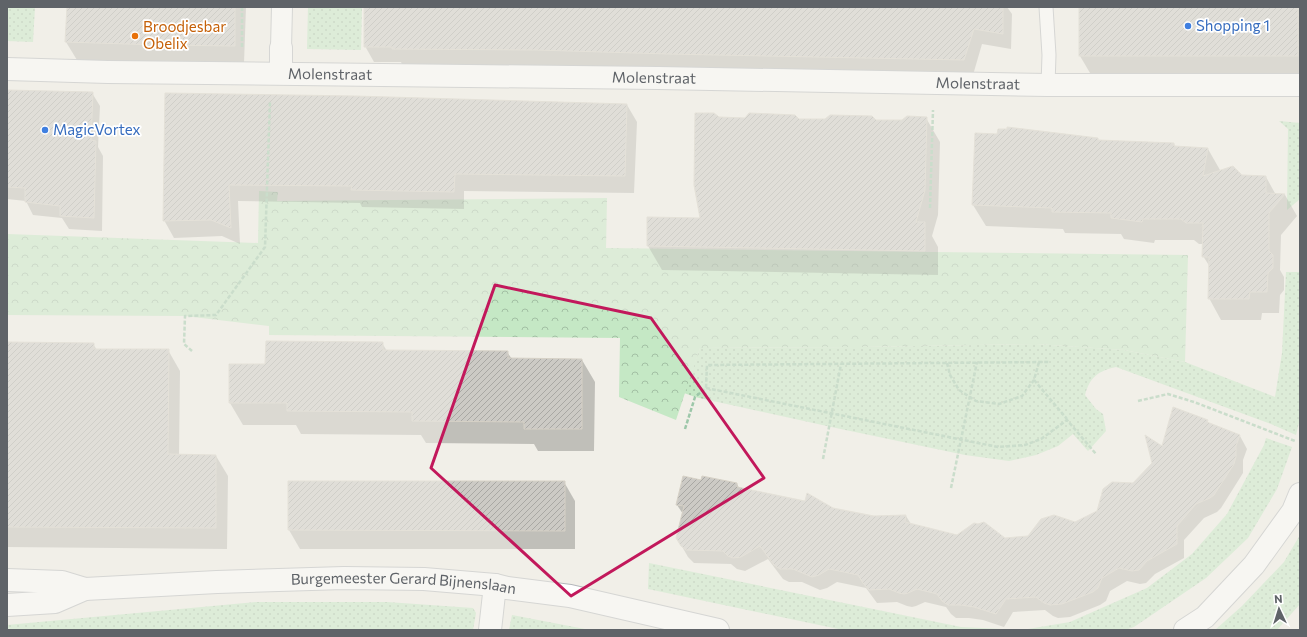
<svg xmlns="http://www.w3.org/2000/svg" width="1307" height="637" font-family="Commissioner,sans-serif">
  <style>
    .green { fill: url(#green-dots) }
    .forest { fill: url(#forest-crowns) }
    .shadow { fill: #0003 }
    .building { fill: url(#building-hatch); stroke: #d6d1c6 }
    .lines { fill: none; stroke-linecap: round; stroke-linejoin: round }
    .service-casing { stroke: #b5b8bc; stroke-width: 15 }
    .pedestrian-casing { stroke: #b5b8bc; stroke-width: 22 }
    .minor-casing { stroke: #b5b8bc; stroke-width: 24 }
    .tertiary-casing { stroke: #b5b8bc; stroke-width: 24 }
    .path { stroke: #9cc7a9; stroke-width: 2.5; stroke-dasharray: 4 2; stroke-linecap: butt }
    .service { stroke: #fff; stroke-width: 13 }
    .pedestrian { stroke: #fff; stroke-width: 20 }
    .minor { stroke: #fff; stroke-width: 22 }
    .tertiary { stroke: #fff; stroke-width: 22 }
    .marked { fill: none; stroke: #c2185b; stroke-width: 3; stroke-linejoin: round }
    .shop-dot { fill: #3f7fe0; stroke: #fff; stroke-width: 1.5 }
    .food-dot { fill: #e8710a; stroke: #fff; stroke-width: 1.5 }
    .labels { text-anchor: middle; stroke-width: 3.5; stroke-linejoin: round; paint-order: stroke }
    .shop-label { font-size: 15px; fill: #366cbe; stroke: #fff; text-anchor: start }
    .food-label { font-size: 15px; fill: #c56008; stroke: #fff; text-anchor: start }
    .street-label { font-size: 15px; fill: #5f6368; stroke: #fff }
  </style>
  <defs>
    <pattern id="green-dots" width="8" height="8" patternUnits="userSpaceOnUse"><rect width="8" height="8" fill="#c5e8c5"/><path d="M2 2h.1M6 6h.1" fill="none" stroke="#a3c0a4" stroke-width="1.8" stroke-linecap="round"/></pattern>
    <pattern id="forest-crowns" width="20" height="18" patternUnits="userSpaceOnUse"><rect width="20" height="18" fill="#c5e8c5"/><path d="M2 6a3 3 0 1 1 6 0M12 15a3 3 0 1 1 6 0" fill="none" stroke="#a3c0a4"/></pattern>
    <pattern id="building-hatch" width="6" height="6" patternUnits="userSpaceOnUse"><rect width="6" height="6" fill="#cccac5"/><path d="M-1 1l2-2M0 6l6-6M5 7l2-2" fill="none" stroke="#a9a8a4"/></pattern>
  </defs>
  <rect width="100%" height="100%" fill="#f1efe8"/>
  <!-- green -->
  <g class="green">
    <path d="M7,7H35L33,42L7,41Z"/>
    <path d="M308,7H362L361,50L307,49Z"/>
    <path d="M1279,121L1300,123V199L1287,210L1288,129Z"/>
    <path d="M1286,272H1300V419L1296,435L1271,424L1116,367C1098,371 1090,377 1085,395L1096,409L1103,414L1106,431L1088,451L1073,434L1058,446L1036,455L1009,461L965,455L836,428L695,397L684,393L700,348L860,347L1036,344L1124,350L1185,362L1275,397L1282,353Z"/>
    <path d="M1266,438L1292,447L1277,489L1248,538L1206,578L1134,627L1125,630H843L648,589L649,563L961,627L1022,630L1070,622L1147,588L1192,554L1227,514L1264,445Z"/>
    <path d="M1300,535V604L1277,630H1215L1242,606L1284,562Z"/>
    <path d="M256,602H387L473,608L476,613L473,630L400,629L399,630H7V625Z"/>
    <path d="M512,615L590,630H509Z"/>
  </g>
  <!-- forest -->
  <path class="forest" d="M259,191L278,192L277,201L607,198L606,248L1188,255L1185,362L1124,350L1036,344L860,347L700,348L676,420L619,397L620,338L269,335V326L185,316L7,315V234L258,243Z"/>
  <!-- shadow -->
  <g class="shadow">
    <path d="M68,7H246L244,63H169L77,60L66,42Z"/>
    <path d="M365,7H1007L1012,14L1011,49L982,44L973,75L402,64L401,62H374L365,46Z"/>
    <path d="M1080,7H1300V79L1093,78L1080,56Z"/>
    <path d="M7,91L92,93L100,106L98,147L103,156L102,231L69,229L62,218L33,215L26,201L7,199Z"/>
    <path d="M355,97L627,105L637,122L634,193L464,191V209L362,207L360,203L238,201L240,244L222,236L174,238L164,220Z"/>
    <path d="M718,118L903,121L926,118L940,142L938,215L932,236L938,247V275L662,270L648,246V218L701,219Z"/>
    <path d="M976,134L1174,144L1176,147L1208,149L1220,170V172L1242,176L1266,177L1276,195H1285L1297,216L1281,235L1280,270L1284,277V290L1280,295L1279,313H1262L1261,320H1221L1209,298L1210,267L1203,256V244H1199L1194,240H1155L1154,243L1124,239L1121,234L1065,233L1063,229L986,226L973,205Z"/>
    <path d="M7,343L93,344L97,350H168L180,371L179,455L216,456L228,476L227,549L7,547Z"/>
    <path d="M382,343L387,351L507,352L512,359L582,360L595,382L594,451H538L534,444L426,443L421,435L301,434L296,425H243L230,403L266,365Z"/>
    <path d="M1207,421L1208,423L1240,436L1247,449L1243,460V473L1221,508L1217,512L1204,518L1184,540V558L1155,574L1146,583L1140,584L1127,581L1110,591L1106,601L1100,605L1070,617L1058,618L1053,616L1045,610L1013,612L1004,627L983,620L969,618H956L951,614L946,607L925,602L916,606L912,607L907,606L897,602L877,603L866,588L837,582L827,588L820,590L802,582H789L783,579L768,559L745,571L737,569L731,564L694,563L688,557L680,543L683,514L677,505L702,482L737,484L739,488L874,517L906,516L911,524L957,536L1004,539L1029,537L1075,523L1098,511L1133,484L1153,463L1162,447Z"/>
    <path d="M564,482L575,501V549H300L289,530Z"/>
  </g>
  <!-- building -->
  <g class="building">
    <path d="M67,7H235V46L158,45L65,42Z"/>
    <path d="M364,7H1003V34L974,29L964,60L668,54L536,50L392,49V47H364Z"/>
    <rect x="1079" y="7" width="219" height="49"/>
    <path d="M7,90L93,92L91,140L96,141L94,218L60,216V206L25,202V188L7,187Z"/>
    <path d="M165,93L355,96L627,104L625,176L455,174L454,192L351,190L352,186L229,185L231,228L211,220L163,221Z"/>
    <path d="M695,113H714L719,117L745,118L749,113L795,115L799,119H825L830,115L872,116L876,120H902L907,116L927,117L925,190L916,222H925V251L647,246V217L700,218L694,185Z"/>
    <path d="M1007,127L1098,138V140L1174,143V146L1208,148L1203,176L1233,166L1242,175L1266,176V193L1285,194L1269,213V251L1273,255V268L1268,273L1267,292H1250L1249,299H1208L1209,257H1202L1203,223H1186L1181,219H1143L1142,222L1111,218V213L1052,212V208L972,205L975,133L997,134L998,129H1007Z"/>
    <path d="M266,341L383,342V350L508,351V358L582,359V429H524V422L412,421V412L287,411V403H229V364H265Z"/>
    <path d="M7,342L94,343V349H169L168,454L216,455V528L7,527Z"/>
    <path d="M1173,407L1208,420L1207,422L1240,435L1236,446V457L1234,464L1214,495L1210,498L1196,504L1177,526V544L1147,561L1139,570L1132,571L1119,568L1102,578L1098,588L1093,592L1062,604L1050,605L1044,603L1036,597L1006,599L996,614L974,607L961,605H948L942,601L937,594L917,589L908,593L904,594L899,593L889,589L869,590L863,583L858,575L844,572L829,569L819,575L812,577L793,569H780L774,565L760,546L741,557L733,558L728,556L723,551L686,550L681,546L676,538L684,506L676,505L683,476L701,480L702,476L737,483V487L805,501L807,493L833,508L874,516L906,515L905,522L957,535L974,523L978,524L984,522L1005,538L1028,536L1041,519L1054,515L1075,522L1097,511L1103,489L1112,482L1133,483L1152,463L1145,435L1162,446Z"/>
    <path d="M288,481H565V531L288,530Z"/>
  </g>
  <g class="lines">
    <!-- service casing -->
    <g class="service-casing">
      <path id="service" d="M1046,7L1049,55L1048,85"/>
    </g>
    <!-- pedestrian casing -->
    <g class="pedestrian-casing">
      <path id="pedestrian" d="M281,48L282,7"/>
    </g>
    <!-- minor casing -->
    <g class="minor-casing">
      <g id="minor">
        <path id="s1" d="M7,69L108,72L658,78L1048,85H1300"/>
        <path d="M281,73V48"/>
        <path d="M490,630L495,585"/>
      </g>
    </g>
    <!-- tertiary casing -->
    <g class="tertiary-casing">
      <g id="tertiary">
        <path id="s2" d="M7,580L62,582L85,589L217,582L344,578L424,579L495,585L507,588L570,596L718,630"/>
        <path d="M7,605L55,602L85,589"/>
        <path d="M1185,630L1205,617L1254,565L1293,511L1300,494"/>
      </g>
    </g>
    <!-- path -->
    <g class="path">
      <path d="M242,47V7"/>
      <path d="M930,208L933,110"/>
      <path d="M192,351L184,344L185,316L216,315L265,247L270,101"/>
      <path d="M947,363L950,375L959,390L976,401L999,404L1022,396L1034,380L1039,362"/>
      <path d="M1034,380L1067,419"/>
      <path d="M706,388L998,447L1025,445L1041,439L1067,420L1096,454"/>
      <path d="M1138,401L1168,394L1194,402L1295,441"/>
      <path d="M685,429L695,397L706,388L707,365L1049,362"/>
      <path d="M823,459L841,364"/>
      <path d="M951,488L977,362"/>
    </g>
    <!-- service -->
    <use href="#service" class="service"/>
    <!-- pedestrian -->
    <use href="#pedestrian" class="pedestrian"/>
    <!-- minor -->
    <use href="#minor" class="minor"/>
    <!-- tertiary -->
    <use href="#tertiary" class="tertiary"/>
  </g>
  <!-- marked area -->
  <path d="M0 0H1307V637H0ZM495,285L651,318L764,478L571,596L431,468Z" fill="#f1efe8" fill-opacity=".55" fill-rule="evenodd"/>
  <path class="marked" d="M495,285L651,318L764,478L571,596L431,468Z"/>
  <!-- markers -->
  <g class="shop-dot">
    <circle cx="1188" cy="26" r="4"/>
    <circle cx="45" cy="130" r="4"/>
  </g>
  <circle class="food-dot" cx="135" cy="36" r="4"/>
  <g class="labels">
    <!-- shop labels -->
    <g class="shop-label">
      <text x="1196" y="31">Shopping 1</text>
      <text x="53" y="135">MagicVortex</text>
    </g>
    <!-- food labels -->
    <g class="food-label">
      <text x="143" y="32">Broodjesbar<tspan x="143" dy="17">Obelix</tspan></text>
    </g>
    <!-- street labels -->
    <g class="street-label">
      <text dy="5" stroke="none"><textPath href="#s1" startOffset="323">Molenstraat</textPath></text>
      <text dy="5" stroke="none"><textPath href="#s1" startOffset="647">Molenstraat</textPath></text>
      <text dy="5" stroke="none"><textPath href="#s1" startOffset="971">Molenstraat</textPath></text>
      <text dy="5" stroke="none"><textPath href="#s2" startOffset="398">Burgemeester Gerard Bijnenslaan</textPath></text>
    </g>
  </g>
  <!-- border -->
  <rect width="1307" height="637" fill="none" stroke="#5f6368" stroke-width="16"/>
  <!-- north arrow -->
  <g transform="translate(1279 609) rotate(356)" stroke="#ffffff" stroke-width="3" paint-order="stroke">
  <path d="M0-3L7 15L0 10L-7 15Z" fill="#5f6368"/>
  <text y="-6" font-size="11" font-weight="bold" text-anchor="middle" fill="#5f6368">N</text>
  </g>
</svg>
